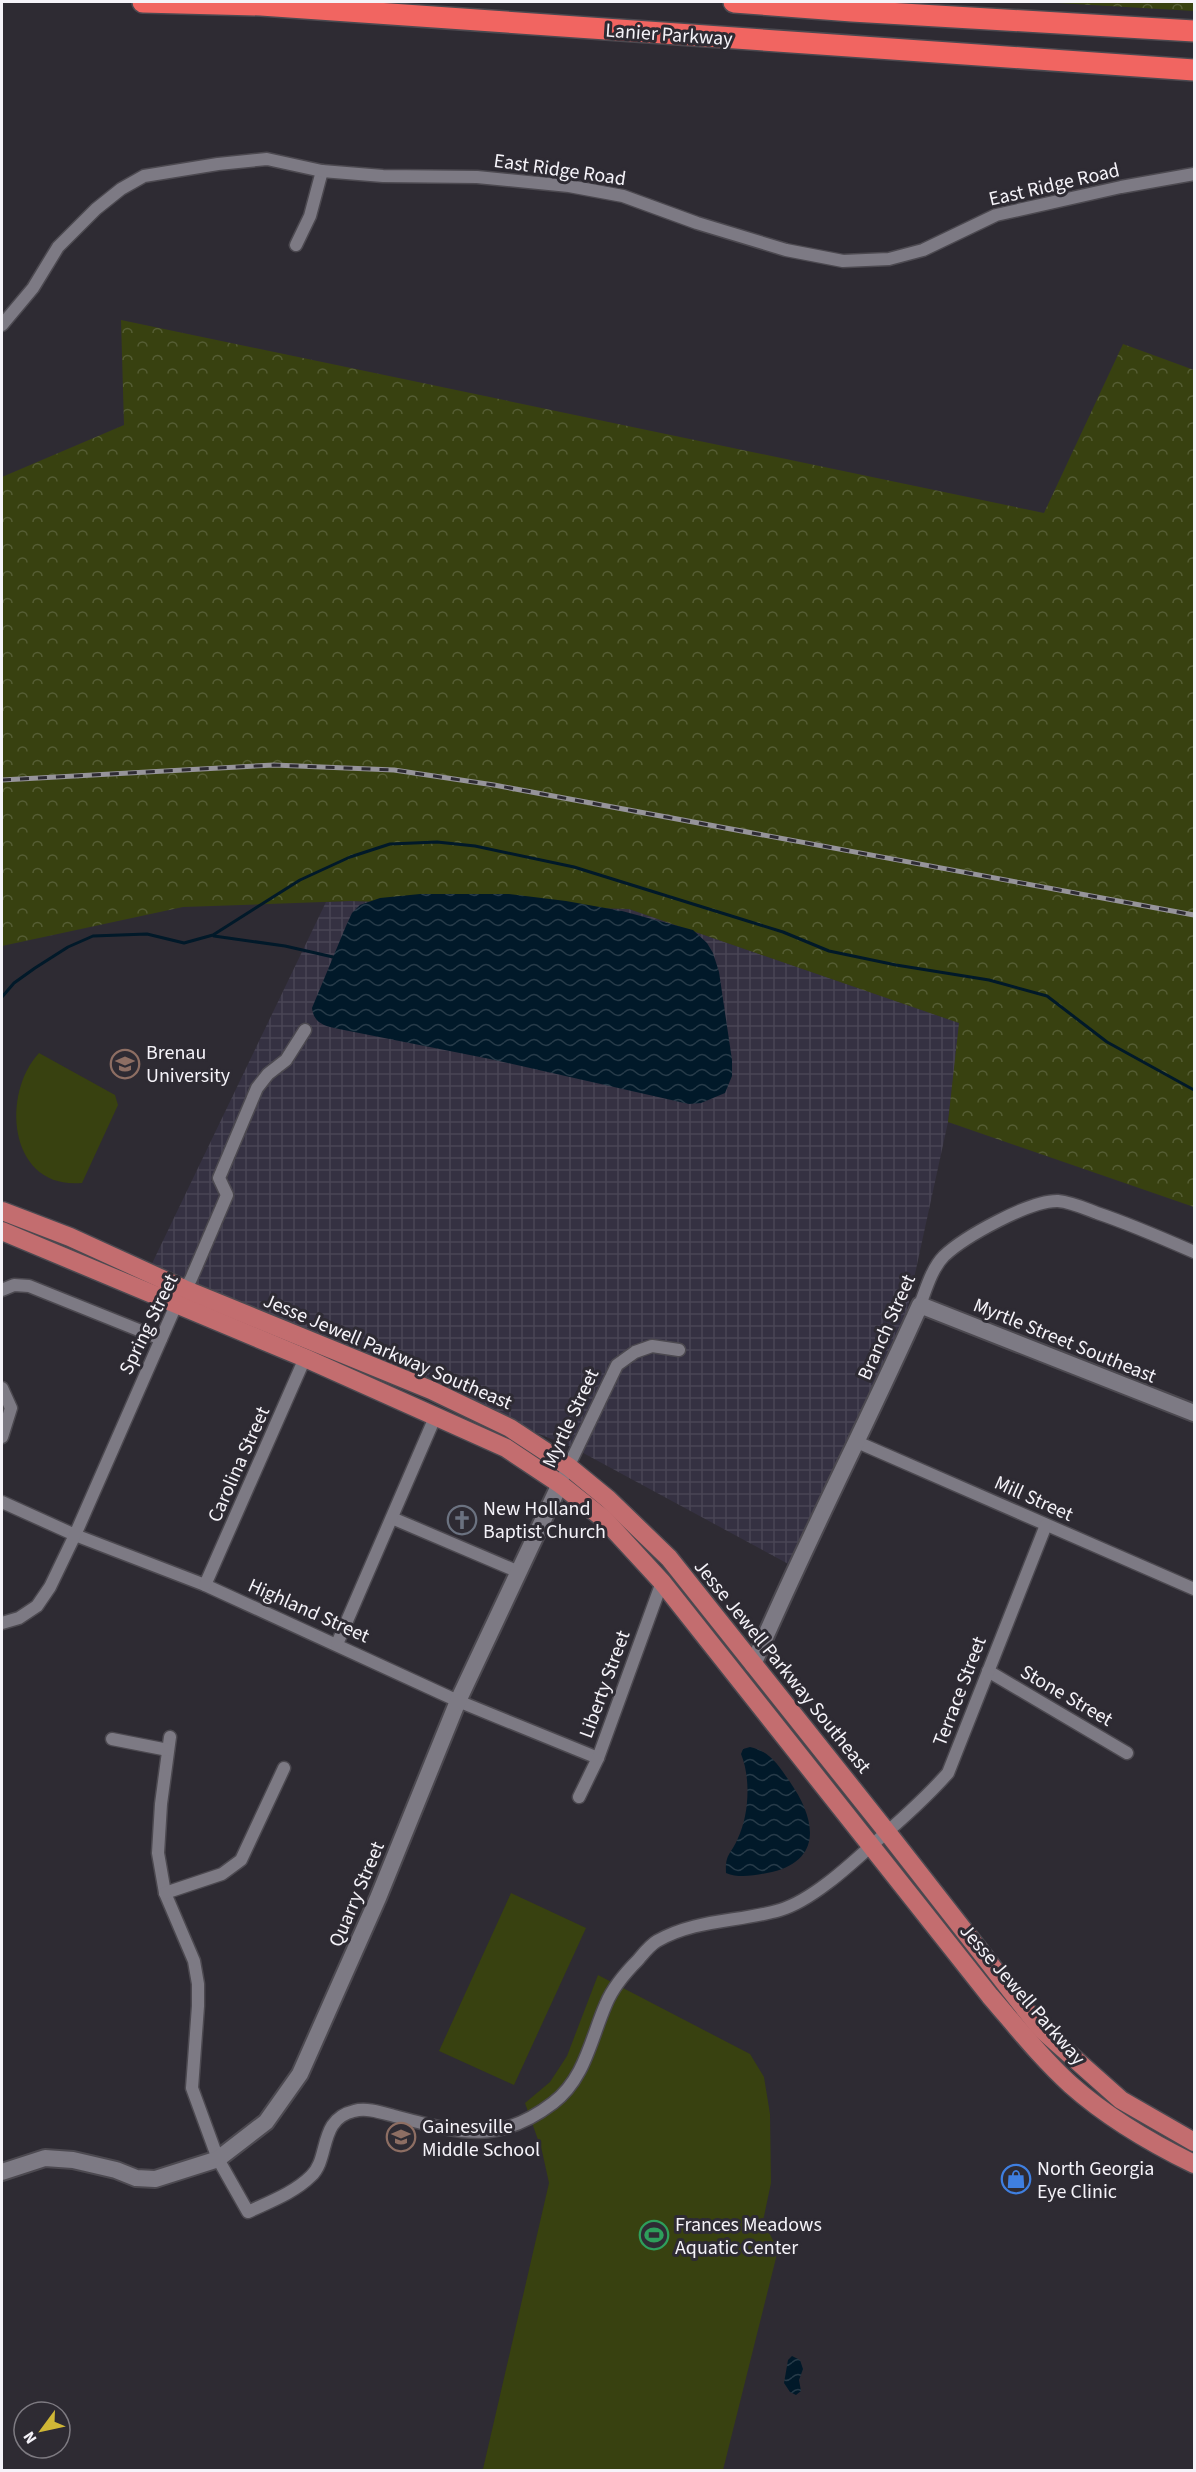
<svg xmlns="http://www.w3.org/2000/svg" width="1196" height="2472" font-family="'Source Sans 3',sans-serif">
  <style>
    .industrial { fill: url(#industrial-grid) }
    .forest { fill: url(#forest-crowns) }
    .green { fill: #384110 }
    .water { fill: url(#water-waves) }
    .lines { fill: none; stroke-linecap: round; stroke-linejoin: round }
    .stream { stroke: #011929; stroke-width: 3 }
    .street-casing { stroke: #4c4950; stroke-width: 15 }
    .secondary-casing { stroke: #4c4950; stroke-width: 20 }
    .primary-casing { stroke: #4c4950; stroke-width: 21 }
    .highway-casing { stroke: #4c4950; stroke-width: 24 }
    .street { stroke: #7d7a84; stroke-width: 12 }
    .secondary { stroke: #7d7a84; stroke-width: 16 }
    .primary { stroke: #c36d6f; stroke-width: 18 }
    .highway { stroke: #f16561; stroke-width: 21 }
    .rail-casing { stroke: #96949a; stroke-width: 5 }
    .rail { stroke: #2e2b33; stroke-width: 3; stroke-dasharray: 9; stroke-linecap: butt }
    .labels { text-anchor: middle; stroke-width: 6; stroke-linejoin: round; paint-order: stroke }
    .street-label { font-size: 20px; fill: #f5f3f9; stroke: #2e2b33 }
    .poi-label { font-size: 20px; fill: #f5f3f9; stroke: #2e2b33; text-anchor: start }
  </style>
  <defs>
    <pattern id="industrial-grid" width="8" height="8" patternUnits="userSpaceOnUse" patternTransform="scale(1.5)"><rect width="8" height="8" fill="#353142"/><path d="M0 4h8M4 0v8" fill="none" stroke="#494555"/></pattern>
    <pattern id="forest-crowns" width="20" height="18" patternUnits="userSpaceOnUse" patternTransform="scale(1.5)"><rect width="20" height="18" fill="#384110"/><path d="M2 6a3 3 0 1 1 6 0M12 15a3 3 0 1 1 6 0" fill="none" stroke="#555d34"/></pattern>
    <pattern id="water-waves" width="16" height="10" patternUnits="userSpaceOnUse" patternTransform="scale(1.5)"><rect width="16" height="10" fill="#011929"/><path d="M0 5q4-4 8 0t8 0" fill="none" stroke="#273b49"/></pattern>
  </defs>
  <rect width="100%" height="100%" fill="#2e2b33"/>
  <!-- industrial -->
  <path class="industrial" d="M350,901L629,909L960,1023L948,1122L898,1352L805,1573L574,1448L146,1276L326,902Z"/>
  <!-- forest -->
  <g class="forest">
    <path d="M1041,2H1194V11Z"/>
    <path d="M121,320L1044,513L1123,344L1194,370V1207L948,1122L959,1023L629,909L350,901L183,907L2,946V477L124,425Z"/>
  </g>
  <!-- green -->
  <g class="green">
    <path d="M39,1053L115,1095L118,1105L82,1183C9,1190 0,1095 39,1053Z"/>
    <path d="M511,1893L586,1928L514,2085L439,2051Z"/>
    <path d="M598,1975L750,2054L764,2077L770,2114L771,2183L763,2221L778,2250L723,2470L483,2469L549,2183L542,2151L525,2103L550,2082L567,2056Z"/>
  </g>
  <!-- water -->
  <g class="water">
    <path d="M420,894H509L566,901L622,911L693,930L707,943L713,953L719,972L732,1060V1076L725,1093L701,1103L689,1104L490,1059L339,1029C325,1026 314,1024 312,1008L346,926L352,913L360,905L380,898Z"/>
    <path d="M750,1747C770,1751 779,1766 790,1782C815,1818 824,1859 772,1872C757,1875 740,1879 726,1873C725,1853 731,1855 738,1838C749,1815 751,1778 741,1754L743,1749Z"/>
    <path d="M792,2356L800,2360L803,2369L799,2380L801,2391L796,2395L790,2392L784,2383L788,2360Z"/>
  </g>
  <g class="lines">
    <!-- stream -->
    <g class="stream">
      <path d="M214,936L285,946L333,957"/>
      <path d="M2,997L14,983L35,968L68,947L93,936L147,934L184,943L213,935L300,880L350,857L390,844L437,842L475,846L574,867L783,932L829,951L896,965L989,980L1047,996L1107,1042L1194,1090"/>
    </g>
    <!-- street casing -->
    <g class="street-casing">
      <g id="street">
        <path d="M296,245L310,216L322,171"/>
        <path d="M2,325L33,288L58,247L96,209L121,189L144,176L218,164L267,159L322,171L383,176L477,177L569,186L623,196L697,223L786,250L843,261L889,259L923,250L996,215L1121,187L1194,174"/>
        <path d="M2,1290L14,1285L29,1286L161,1339"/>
        <path d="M920,1305C926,1289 932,1268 944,1256C964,1237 1030,1200 1058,1201C1071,1202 1084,1208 1097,1213C1130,1224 1162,1238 1194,1252"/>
        <path d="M2,1388L11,1408L2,1437"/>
        <path d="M857,1442L1194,1589"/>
        <path d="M560,1484L617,1365L635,1352L652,1346L679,1350"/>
        <path d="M2,1502L75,1535L205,1585L458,1701L598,1758"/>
        <path d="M392,1518L519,1572"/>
        <path d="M205,1585L305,1358"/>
        <path d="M2,1623L19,1618L37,1606L50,1587L75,1535L176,1305L191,1279L227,1195L219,1178L257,1088L268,1074L286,1060L305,1030"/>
        <path d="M337,1644L436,1415"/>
        <path d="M988,1671L1127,1753"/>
        <path d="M170,1737L161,1804L158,1853L165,1893L194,1961L198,1984V2006L192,2088L218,2159L248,2212C269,2202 294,2193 311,2176C330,2159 318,2119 354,2111C368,2107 385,2114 398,2117C460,2133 498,2145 553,2103C585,2079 591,2038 606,2004C613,1987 625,1973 638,1960C643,1954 650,1945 657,1941C695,1919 739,1922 780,1910C811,1901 849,1866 872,1845C899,1822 925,1799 948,1773L1046,1525"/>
        <path d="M112,1739L168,1750"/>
        <path d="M579,1797L598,1758L662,1582"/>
        <path d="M165,1893L222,1874L241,1860L284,1768"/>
      </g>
    </g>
    <!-- secondary casing -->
    <g class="secondary-casing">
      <g id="secondary">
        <path d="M753,1665C805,1543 866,1426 920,1305L1194,1413"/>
        <path d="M2,2172L45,2158L73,2160L116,2170L136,2178L155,2179L218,2159L266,2122L300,2074L378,1898L458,1701L560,1484"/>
      </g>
    </g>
    <!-- primary casing -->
    <g class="primary-casing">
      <g id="primary">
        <path d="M2,1211L70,1237L184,1289L431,1390L510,1428L569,1467L608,1499L669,1558L887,1832L1040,2028L1121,2100L1194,2142"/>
        <path d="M2,1231L305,1358L506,1448L560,1484L604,1519L662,1582L990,1996C1016,2026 1041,2058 1071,2085C1107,2117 1151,2143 1194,2164"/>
      </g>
    </g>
    <!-- highway casing -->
    <g class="highway-casing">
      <g id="highway">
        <path d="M143,2L261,5L1194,70"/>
        <path d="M734,2L852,11L1194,31"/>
      </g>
    </g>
    <!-- street -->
    <use href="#street" class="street"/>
    <!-- secondary -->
    <use href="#secondary" class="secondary"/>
    <!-- primary -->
    <use href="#primary" class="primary"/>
    <!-- highway -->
    <use href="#highway" class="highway"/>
    <!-- rail casing -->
    <g class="rail-casing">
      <path id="rail" d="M2,780L274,765L394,770L494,785L1194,915"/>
    </g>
    <!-- rail -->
    <use href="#rail" class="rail"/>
  </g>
  <!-- icons -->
  <defs>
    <g id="university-ring" transform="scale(1.5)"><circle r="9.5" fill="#2e2b33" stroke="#8d6e63" stroke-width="1.5"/><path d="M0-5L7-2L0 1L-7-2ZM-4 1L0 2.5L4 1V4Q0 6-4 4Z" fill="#8d6e63"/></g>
    <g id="church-ring" transform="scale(1.5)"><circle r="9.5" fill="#2e2b33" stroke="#6b7280" stroke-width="1.5"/><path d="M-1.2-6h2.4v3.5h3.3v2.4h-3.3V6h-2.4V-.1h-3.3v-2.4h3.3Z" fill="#6b7280"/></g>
    <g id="school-ring" transform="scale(1.5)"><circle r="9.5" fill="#2e2b33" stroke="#8d6e63" stroke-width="1.5"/><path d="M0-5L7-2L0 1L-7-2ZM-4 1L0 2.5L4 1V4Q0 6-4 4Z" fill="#8d6e63"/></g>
    <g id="shop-ring" transform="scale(1.5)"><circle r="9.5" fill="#2e2b33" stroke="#3f7fe0" stroke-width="1.5"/><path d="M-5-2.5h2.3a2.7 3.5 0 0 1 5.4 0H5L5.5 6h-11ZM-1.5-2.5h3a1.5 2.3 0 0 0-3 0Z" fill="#3f7fe0"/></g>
    <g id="stadium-ring" transform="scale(1.5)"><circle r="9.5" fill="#2e2b33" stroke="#2e9e5b" stroke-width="1.5"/><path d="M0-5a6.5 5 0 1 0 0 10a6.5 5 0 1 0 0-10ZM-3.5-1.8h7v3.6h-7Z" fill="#2e9e5b"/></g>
  </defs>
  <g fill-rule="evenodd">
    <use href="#university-ring" x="125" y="1064"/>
    <use href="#church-ring" x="462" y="1520"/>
    <use href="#school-ring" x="401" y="2137"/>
    <use href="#shop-ring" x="1016" y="2179"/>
    <use href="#stadium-ring" x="654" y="2235"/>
  </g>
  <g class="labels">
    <!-- street labels -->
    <g class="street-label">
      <text transform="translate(669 34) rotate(4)" y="7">Lanier Parkway</text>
      <text transform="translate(560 169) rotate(8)" y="7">East Ridge Road</text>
      <text transform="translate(1054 184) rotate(-13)" y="7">East Ridge Road</text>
      <text transform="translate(148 1324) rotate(-64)" y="7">Spring Street</text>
      <text transform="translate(886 1327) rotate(-66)" y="7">Branch Street</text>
      <text transform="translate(1065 1340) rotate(22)" y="7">Myrtle Street Southeast</text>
      <text transform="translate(388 1351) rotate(23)" y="7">Jesse Jewell Parkway Southeast</text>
      <text transform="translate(570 1418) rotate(-65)" y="7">Myrtle Street</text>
      <text transform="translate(238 1464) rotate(-66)" y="7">Carolina Street</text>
      <text transform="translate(1034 1498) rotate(24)" y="7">Mill Street</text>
      <text transform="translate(309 1610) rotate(24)" y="7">Highland Street</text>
      <text transform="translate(783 1666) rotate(51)" y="7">Jesse Jewell Parkway Southeast</text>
      <text transform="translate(604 1684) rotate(-70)" y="7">Liberty Street</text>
      <text transform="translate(959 1691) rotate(-69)" y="7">Terrace Street</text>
      <text transform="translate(1067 1695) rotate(30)" y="7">Stone Street</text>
      <text transform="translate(356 1894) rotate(-67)" y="7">Quarry Street</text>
      <text transform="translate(1023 1994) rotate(49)" y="7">Jesse Jewell Parkway</text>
    </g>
    <!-- poi labels -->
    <g class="poi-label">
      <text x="146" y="1059">Brenau<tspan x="146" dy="23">University</tspan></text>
      <text x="483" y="1515">New Holland<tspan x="483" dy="23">Baptist Church</tspan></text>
      <text x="422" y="2133">Gainesville<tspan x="422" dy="23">Middle School</tspan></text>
      <text x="1037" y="2175">North Georgia<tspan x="1037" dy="23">Eye Clinic</tspan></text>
      <text x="675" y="2231">Frances Meadows<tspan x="675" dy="23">Aquatic Center</tspan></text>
    </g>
  </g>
  <!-- border -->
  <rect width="1196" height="2472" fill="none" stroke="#f5f3f9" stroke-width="6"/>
  <!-- north arrow -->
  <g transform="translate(42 2430) rotate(237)"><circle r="28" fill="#2e2b33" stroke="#7e7b82" stroke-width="1.5"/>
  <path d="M0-4.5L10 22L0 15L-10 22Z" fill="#d0b736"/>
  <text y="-9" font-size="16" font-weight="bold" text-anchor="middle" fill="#f5f3f9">N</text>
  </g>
</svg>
